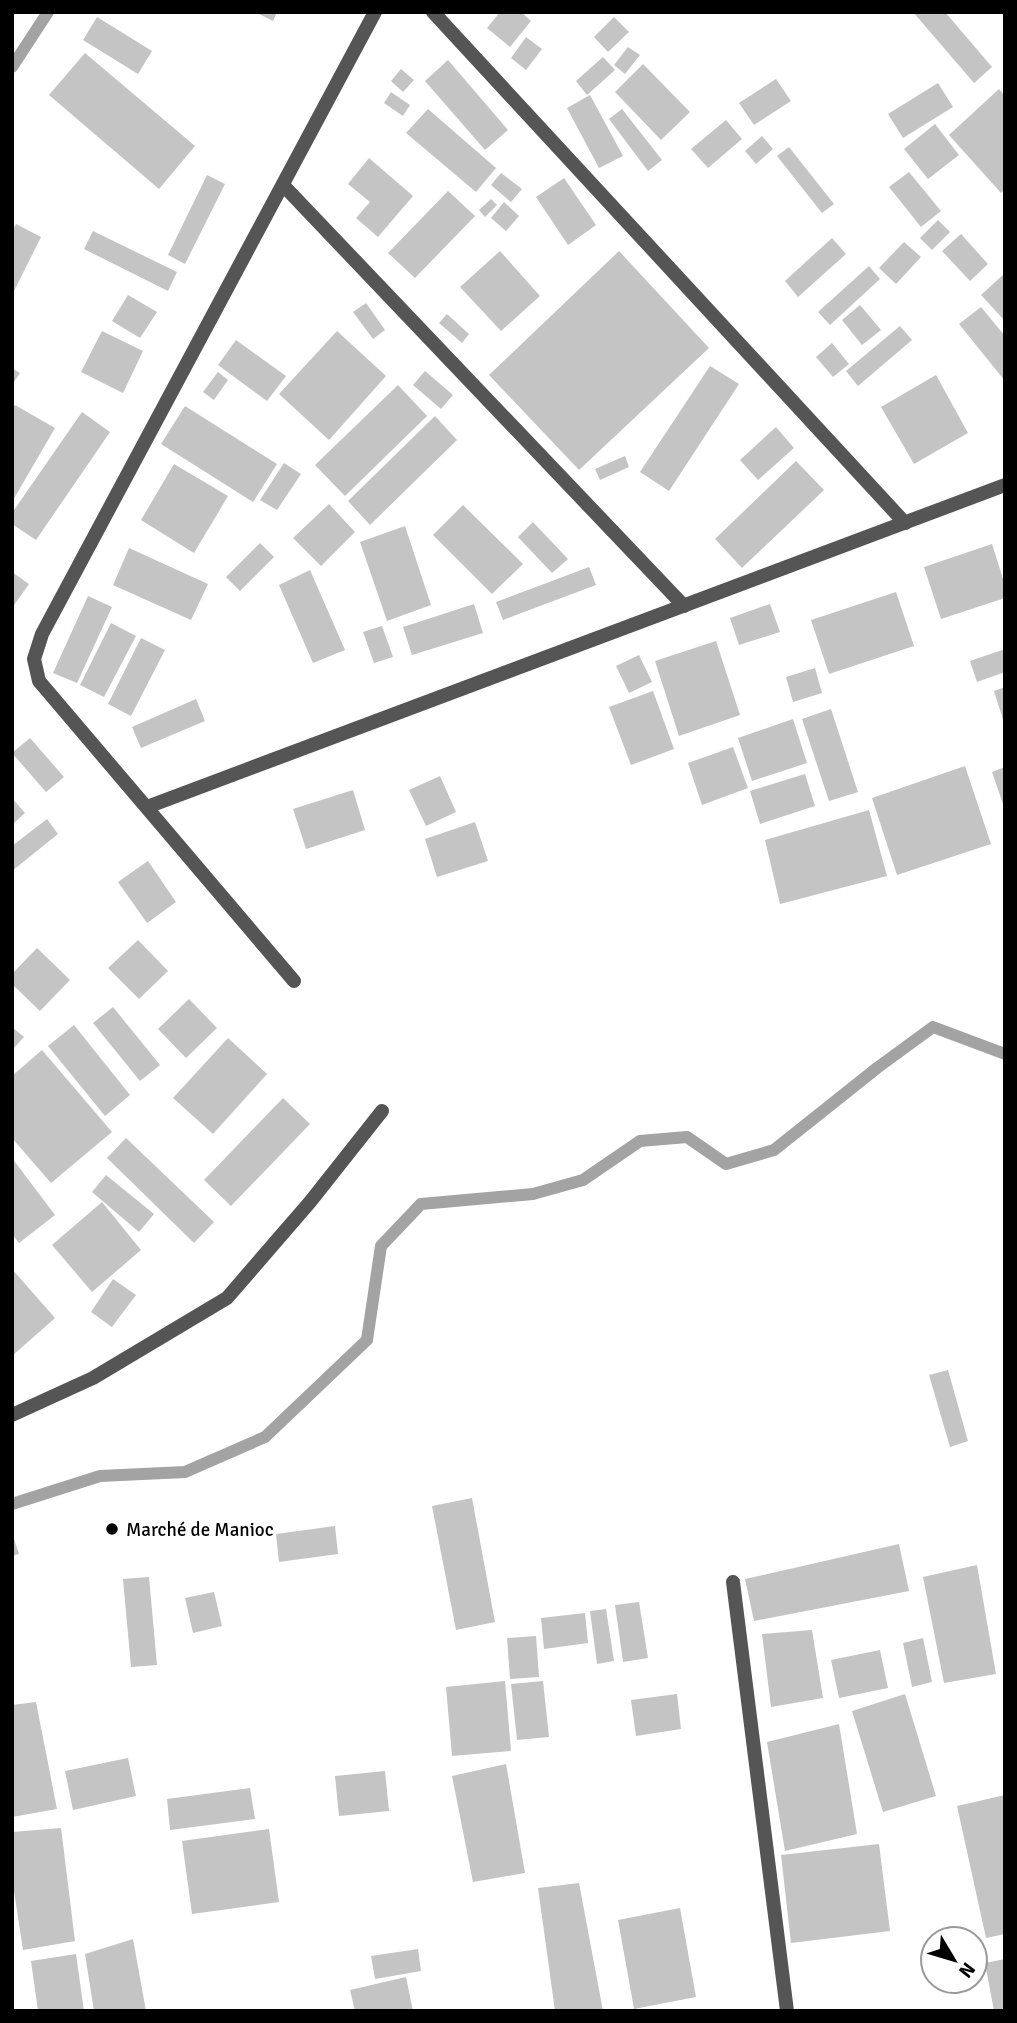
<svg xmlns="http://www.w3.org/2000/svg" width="1017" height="2023" font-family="Signika,sans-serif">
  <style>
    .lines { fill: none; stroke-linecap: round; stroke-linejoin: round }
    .stream { stroke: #a3a3a3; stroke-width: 12 }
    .building { fill: #c4c4c4 }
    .street { stroke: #555; stroke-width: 14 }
    .poi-dot { fill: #000; stroke: #fff; stroke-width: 2.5 }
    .labels { text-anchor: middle; stroke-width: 5; stroke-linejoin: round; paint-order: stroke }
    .poi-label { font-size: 19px; fill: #000; stroke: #fff; text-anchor: start }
  </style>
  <rect width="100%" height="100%" fill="#fff"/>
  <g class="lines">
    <!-- stream -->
    <g class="stream">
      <path d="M12,67L48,12"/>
      <path d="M12,1504L100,1476L185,1472L265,1437L367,1340L381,1246L421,1204L533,1194L583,1180L640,1141L687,1137L726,1164L774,1150L877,1068L933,1027L1005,1054"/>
    </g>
  </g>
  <!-- building -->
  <g class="building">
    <path d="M255,12H277L273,21Z"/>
    <path d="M500,12H521L531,21L510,47L487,28Z"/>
    <path d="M913,12H945L992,67L974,83Z"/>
    <path d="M97,17L152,51L138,74L83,40Z"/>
    <path d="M614,17L629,32L608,52L594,37Z"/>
    <path d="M526,37L542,49L526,70L511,58Z"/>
    <path d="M628,47L640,55L625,74L614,65Z"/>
    <path d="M85,53L195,146L159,189L49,95Z"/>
    <path d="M603,57L615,70L587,95L576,81Z"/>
    <path d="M448,60L508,130L485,150L425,81Z"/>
    <path d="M643,64L690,112L661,140L615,92Z"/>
    <path d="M401,69L414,80L403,92L391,81Z"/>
    <path d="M776,79L791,101L754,125L739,103Z"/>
    <path d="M938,83L953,107L903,138L888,114Z"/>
    <path d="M999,89L1005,96V189L1001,193L949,135Z"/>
    <path d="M391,92L410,105L403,116L384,103Z"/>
    <path d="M590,95L623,156L599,168L567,108Z"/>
    <path d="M428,109L496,168L476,192L406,133Z"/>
    <path d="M622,109L662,160L648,171L609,119Z"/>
    <path d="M726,120L742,139L708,168L691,149Z"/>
    <path d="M935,124L959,155L928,179L904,149Z"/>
    <path d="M762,136L773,149L756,164L745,151Z"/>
    <path d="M789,147L834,204L822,213L777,156Z"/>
    <path d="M369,158L413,196L378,237L356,218L370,202L348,184Z"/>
    <path d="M909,172L941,211L921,227L889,187Z"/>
    <path d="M501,173L522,189L511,202L491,185Z"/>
    <path d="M207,175L225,184L185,264L168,255Z"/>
    <path d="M564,178L596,225L568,245L536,197Z"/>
    <path d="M448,191L475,216L415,278L388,253Z"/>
    <path d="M491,199L497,205L485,217L479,210Z"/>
    <path d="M504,202L519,216L506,231L491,218Z"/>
    <path d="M938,220L950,232L932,250L920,238Z"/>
    <path d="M16,224L41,237L12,295V232Z"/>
    <path d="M93,231L177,272L168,291L84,249Z"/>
    <path d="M961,234L988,264L970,281L942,251Z"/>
    <path d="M832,238L846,254L798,297L785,281Z"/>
    <path d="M904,242L921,257L896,284L879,268Z"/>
    <path d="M500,251L540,296L501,331L460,287Z"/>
    <path d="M619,251L709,348L579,470L489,375Z"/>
    <path d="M869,266L880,279L830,325L818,312Z"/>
    <path d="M1005,273V321L981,295Z"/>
    <path d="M128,295L157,312L140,338L112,321Z"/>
    <path d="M366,303L385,330L373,339L353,312Z"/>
    <path d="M860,305L881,330L862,345L842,320Z"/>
    <path d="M981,307L1005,336V381L959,324Z"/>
    <path d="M447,314L469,334L462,343L439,323Z"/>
    <path d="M900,326L912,340L858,386L846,371Z"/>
    <path d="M102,331L143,351L123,393L81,372Z"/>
    <path d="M337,331L386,376L329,440L279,394Z"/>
    <path d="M236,340L286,376L267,401L218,365Z"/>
    <path d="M832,343L849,364L833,377L816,357Z"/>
    <path d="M710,366L739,384L669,491L640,472Z"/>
    <path d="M12,368L20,373L12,385Z"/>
    <path d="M425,371L453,395L441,409L413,385Z"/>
    <path d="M218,372L228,380L214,400L203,392Z"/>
    <path d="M936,375L968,433L914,464L881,407Z"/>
    <path d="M398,385L427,416L345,496L315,465Z"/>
    <path d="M15,405L55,428L12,502V410Z"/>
    <path d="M185,406L277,464L253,502L161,444Z"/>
    <path d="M82,412L110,432L36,540L12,524V513Z"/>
    <path d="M435,416L457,440L370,525L348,501Z"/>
    <path d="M776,427L794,448L758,480L740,460Z"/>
    <path d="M625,456L629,467L600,480L595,469Z"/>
    <path d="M796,461L824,490L742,568L715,539Z"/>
    <path d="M284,463L301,474L277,510L260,500Z"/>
    <path d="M174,464L228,496L194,553L141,520Z"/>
    <path d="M329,504L355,532L321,566L293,538Z"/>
    <path d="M463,505L523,564L492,594L433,535Z"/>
    <path d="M533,522L568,559L552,573L518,537Z"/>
    <path d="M405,526L431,605L387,621L360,542Z"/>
    <path d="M260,543L274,557L240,591L226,577Z"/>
    <path d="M992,544L1005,585V598L941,619L924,567Z"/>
    <path d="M129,548L208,584L191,620L113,585Z"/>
    <path d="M589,567L596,585L503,620L496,602Z"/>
    <path d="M310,570L345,650L313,663L279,585Z"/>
    <path d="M12,572L29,584L12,608Z"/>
    <path d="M896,592L914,646L829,674L811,620Z"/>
    <path d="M88,596L112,607L77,683L53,673Z"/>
    <path d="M474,604L483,633L412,655L403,627Z"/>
    <path d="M770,604L780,632L739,645L730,618Z"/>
    <path d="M111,623L136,636L104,697L80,685Z"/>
    <path d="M382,626L393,657L374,663L363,632Z"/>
    <path d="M141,638L165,650L131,716L108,704Z"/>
    <path d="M716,641L740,715L679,736L655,661Z"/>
    <path d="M1005,649V672L977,682L970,661Z"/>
    <path d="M639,655L652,682L629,693L616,666Z"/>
    <path d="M815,668L822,693L793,702L786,677Z"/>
    <path d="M1005,687V722L1004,723L994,691Z"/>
    <path d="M653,691L674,749L631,765L609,707Z"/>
    <path d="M196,699L205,721L141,748L132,727Z"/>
    <path d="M831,709L858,792L829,801L802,719Z"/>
    <path d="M793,719L807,763L752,781L738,738Z"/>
    <path d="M30,738L64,777L46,792L12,753Z"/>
    <path d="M733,747L748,788L702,805L688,763Z"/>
    <path d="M965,766L991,844L897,875L872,798Z"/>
    <path d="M1005,767V807H1004L992,772Z"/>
    <path d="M805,774L815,806L760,824L750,791Z"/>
    <path d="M440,776L456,812L426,826L409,790Z"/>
    <path d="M353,790L365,830L306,849L293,809Z"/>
    <path d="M12,798L25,813L12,825Z"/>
    <path d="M869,810L887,876L780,904L765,840Z"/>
    <path d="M47,819L58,834L12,871V846Z"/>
    <path d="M475,822L488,861L437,877L425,839Z"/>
    <path d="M148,861L176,902L147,923L118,882Z"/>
    <path d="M138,940L168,971L139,999L108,968Z"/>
    <path d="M37,948L70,980L40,1011L12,984V974Z"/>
    <path d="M189,999L217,1028L186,1058L158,1029Z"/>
    <path d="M113,1007L160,1065L140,1081L93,1023Z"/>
    <path d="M74,1025L130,1095L105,1116L48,1046Z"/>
    <path d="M12,1027L24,1037L12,1050Z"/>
    <path d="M228,1038L267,1074L213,1134L173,1098Z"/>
    <path d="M42,1050L112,1132L51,1183L12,1138V1076Z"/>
    <path d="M283,1098L310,1124L231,1206L204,1180Z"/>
    <path d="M126,1138L214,1222L194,1243L107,1158Z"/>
    <path d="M12,1158L55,1215L19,1243L12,1234Z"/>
    <path d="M106,1175L154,1214L139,1232L92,1192Z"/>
    <path d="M102,1202L141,1250L92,1292L52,1245Z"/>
    <path d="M12,1269L55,1318L12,1356Z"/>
    <path d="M113,1279L136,1295L112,1327L91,1312Z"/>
    <path d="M948,1370L968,1441L950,1447L929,1375Z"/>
    <path d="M472,1498L495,1622L456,1630L432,1506Z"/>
    <path d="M335,1526L338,1554L279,1562L276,1534Z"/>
    <path d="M12,1533L19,1554L12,1556Z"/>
    <path d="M899,1544L909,1591L754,1621L745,1579Z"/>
    <path d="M977,1565L996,1674L944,1683L923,1577Z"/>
    <path d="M149,1577L157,1665L131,1667L123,1579Z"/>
    <path d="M214,1592L222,1626L193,1633L185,1598Z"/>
    <path d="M639,1602L648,1658L623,1662L615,1605Z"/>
    <path d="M606,1609L614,1661L597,1664L590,1611Z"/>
    <path d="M585,1613L588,1643L544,1649L541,1618Z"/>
    <path d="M812,1630L823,1698L771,1707L762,1634Z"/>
    <path d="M536,1636L539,1677L510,1679L507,1638Z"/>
    <path d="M923,1638L932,1682L912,1687L903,1643Z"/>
    <path d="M880,1650L888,1688L839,1698L831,1660Z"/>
    <path d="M505,1681L511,1751L452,1756L446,1687Z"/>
    <path d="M543,1681L549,1737L517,1740L511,1684Z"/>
    <path d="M677,1694L681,1729L636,1736L631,1700Z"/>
    <path d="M905,1694L936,1796L883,1812L852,1711Z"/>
    <path d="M36,1702L57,1809L12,1817V1705Z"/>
    <path d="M839,1724L857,1834L785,1851L767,1742Z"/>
    <path d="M128,1758L136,1796L73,1810L65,1771Z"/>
    <path d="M506,1764L525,1873L473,1882L452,1776Z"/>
    <path d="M385,1771L389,1811L339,1816L335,1776Z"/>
    <path d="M250,1788L255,1819L170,1830L167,1799Z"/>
    <path d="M1005,1795V1934L986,1938L957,1806Z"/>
    <path d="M61,1828L75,1941L23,1950L12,1878V1832Z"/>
    <path d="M269,1829L279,1902L192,1914L182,1841Z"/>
    <path d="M879,1844L890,1931L791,1943L781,1855Z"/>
    <path d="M579,1883L603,2011H555L538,1888Z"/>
    <path d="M680,1908L696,1997L634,2009L618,1920Z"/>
    <path d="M133,1939L146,2011H94L85,1954Z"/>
    <path d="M418,1949L421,1971L375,1979L371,1956Z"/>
    <path d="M76,1954L84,2011H38L31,1961Z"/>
    <path d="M1005,1959V2011H994L985,1963Z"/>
    <path d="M406,1977L413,2011H355L350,1990Z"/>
  </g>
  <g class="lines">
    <!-- street -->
    <g class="street">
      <path d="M433,12L905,523"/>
      <path d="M283,185L684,606"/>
      <path d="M147,807L1005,485"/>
      <path d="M294,981L39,681L34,659L42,634L375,12"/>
      <path d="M12,1415L93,1378L227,1298L310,1202L382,1111"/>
      <path d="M733,1582L787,2011"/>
    </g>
  </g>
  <!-- markers -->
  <circle class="poi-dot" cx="112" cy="1529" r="7"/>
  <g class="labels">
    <!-- poi labels -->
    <g class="poi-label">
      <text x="126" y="1536">Marché de Manioc</text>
    </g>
  </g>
  <!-- border -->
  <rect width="1017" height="2023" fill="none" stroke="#000000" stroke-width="28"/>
  <!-- north arrow -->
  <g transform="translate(954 1960) rotate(128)"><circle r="33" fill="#ffffff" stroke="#999999" stroke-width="2"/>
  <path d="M0-5L12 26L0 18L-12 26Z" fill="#000000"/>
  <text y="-10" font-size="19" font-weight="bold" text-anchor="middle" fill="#000000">N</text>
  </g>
</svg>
